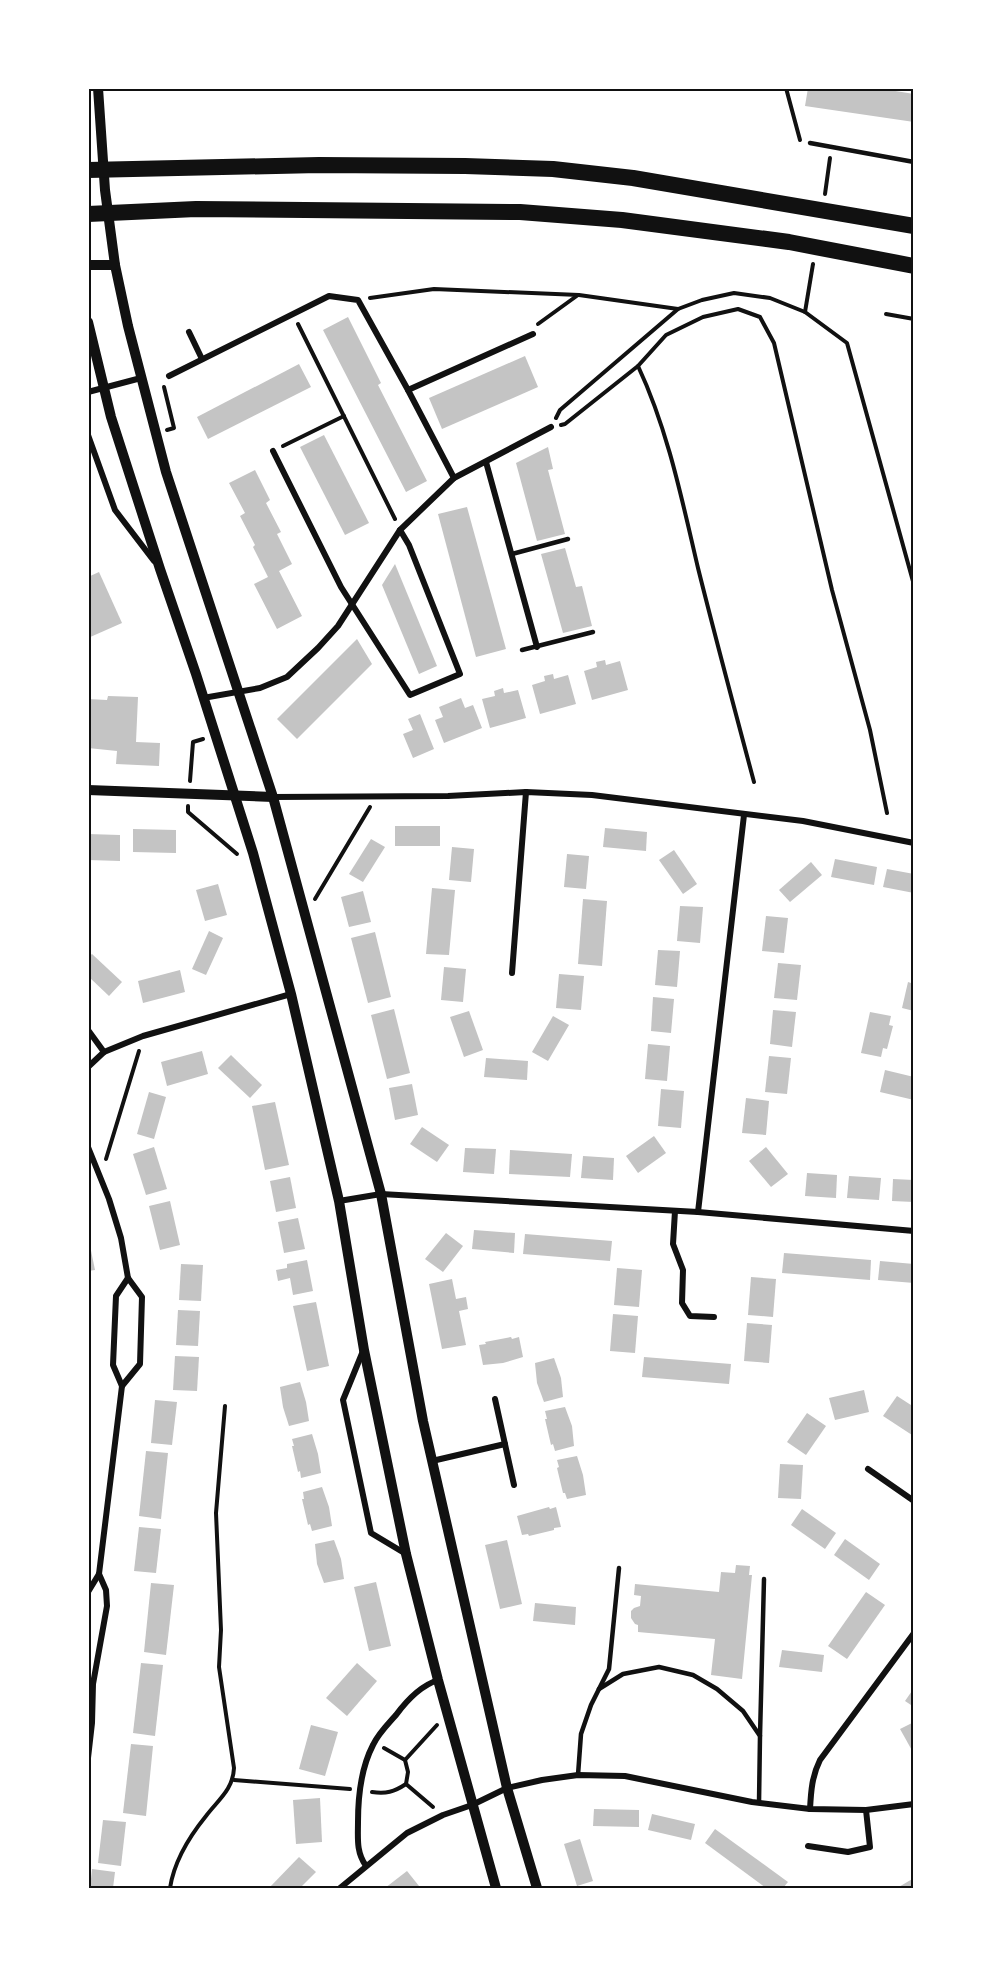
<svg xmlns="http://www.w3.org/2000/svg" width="1002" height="1977" font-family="Literata,serif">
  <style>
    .building { fill: #c4c4c4 }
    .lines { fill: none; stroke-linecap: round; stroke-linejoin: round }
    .path { stroke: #111; stroke-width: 4 }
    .service { stroke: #111; stroke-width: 4.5 }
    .minor { stroke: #111; stroke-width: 6 }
    .tertiary { stroke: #111; stroke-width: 10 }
    .motorway { stroke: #111; stroke-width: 16 }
    .neatline { fill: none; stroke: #111; stroke-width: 2 }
  </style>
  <rect width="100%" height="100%" fill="#fff"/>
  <!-- building -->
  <g class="building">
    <path d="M808,88H877L914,94V122L805,106Z"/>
    <path d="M348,317L381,383L378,385L427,481L406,492L323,330Z"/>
    <path d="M525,356L538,387L442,429L429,398Z"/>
    <path d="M299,364L311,387L208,439L197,417Z"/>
    <path d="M324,435L369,523L345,535L300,447Z"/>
    <path d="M548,447L553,469L548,470L565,534L537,541L516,463Z"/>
    <path d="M255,470L270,500L266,503L281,532L277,534L292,564L279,571L302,616L277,629L254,584L268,577L253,547L255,545L240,516L245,513L229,483Z"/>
    <path d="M467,507L506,649L476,657L438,514Z"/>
    <path d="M565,548L576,587L582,586L592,626L563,633L541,554Z"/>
    <path d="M395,564L437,666L419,674L382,585Z"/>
    <path d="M99,572L122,623L88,638V577Z"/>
    <path d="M357,639L372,664L297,739L277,719Z"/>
    <path d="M605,660L606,665L620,661L628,690L592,700L584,671L597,667L596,662Z"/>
    <path d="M553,674L554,679L568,675L576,704L540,714L532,685L545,681L544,676Z"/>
    <path d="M503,688L504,693L518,690L526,718L490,728L482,699L495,696L494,691Z"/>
    <path d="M108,696L138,697L136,742L160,743L159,766L116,764L117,751L88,748V699L107,700Z"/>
    <path d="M461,698L465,708L473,705L482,728L444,743L435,720L443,717L439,707Z"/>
    <path d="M420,714L434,749L413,758L403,734L413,730L408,719Z"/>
    <rect x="395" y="826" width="45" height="20"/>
    <path d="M605,828L647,832L646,851L603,847Z"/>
    <path d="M133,829L176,830V853L133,852Z"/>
    <path d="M88,834L120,835V861L88,860Z"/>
    <path d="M371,839L385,847L363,882L349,874Z"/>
    <path d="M452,847L474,849L471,882L449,880Z"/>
    <path d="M674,850L697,884L683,894L659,860Z"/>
    <path d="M567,854L589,856L586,889L564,887Z"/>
    <path d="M835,859L877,867L874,885L831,877Z"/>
    <path d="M811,862L822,875L790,902L779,890Z"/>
    <path d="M887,869L914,874V893L883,887Z"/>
    <path d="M218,884L227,915L205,921L196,890Z"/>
    <path d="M432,888L455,890L449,955L426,954Z"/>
    <path d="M363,891L371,922L349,927L341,897Z"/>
    <path d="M583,899L607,901L602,966L578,964Z"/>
    <path d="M680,906L703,907L700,943L677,941Z"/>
    <path d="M766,916L788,918L784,953L762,951Z"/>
    <path d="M209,931L223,938L206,975L192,969Z"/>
    <path d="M375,932L391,997L368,1003L351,938Z"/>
    <path d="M658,950L680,951L677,987L655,985Z"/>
    <path d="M92,954L122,982L109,996L88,976V957Z"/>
    <path d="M778,963L801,965L797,1000L774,998Z"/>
    <path d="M444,967L466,969L463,1002L441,1000Z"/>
    <path d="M180,970L185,992L143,1003L138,981Z"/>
    <path d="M559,974L584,976L581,1010L556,1008Z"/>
    <path d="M908,982L914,984V1011L902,1008Z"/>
    <path d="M653,997L674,999L671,1033L651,1031Z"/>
    <path d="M394,1009L410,1073L387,1079L371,1015Z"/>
    <path d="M773,1010L796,1012L792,1047L770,1044Z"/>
    <path d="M469,1011L483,1050L464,1057L450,1017Z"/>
    <path d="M870,1012L891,1016L889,1025L893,1026L887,1049L883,1048L881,1057L861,1053Z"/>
    <path d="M553,1016L569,1025L548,1061L532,1052Z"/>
    <path d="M648,1044L670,1046L667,1081L645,1079Z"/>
    <path d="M202,1051L208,1074L167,1086L161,1062Z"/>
    <path d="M231,1055L262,1085L250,1098L218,1068Z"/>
    <path d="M769,1056L791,1058L787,1094L765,1092Z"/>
    <path d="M486,1058L528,1061L527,1080L484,1077Z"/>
    <path d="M885,1070L914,1077V1100L880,1092Z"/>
    <path d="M412,1084L418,1115L395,1120L389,1088Z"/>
    <path d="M661,1089L684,1091L681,1128L658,1126Z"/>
    <path d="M149,1092L166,1097L154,1139L137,1134Z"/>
    <path d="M746,1098L769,1101L766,1135L742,1133Z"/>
    <path d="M275,1102L289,1165L265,1170L252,1106Z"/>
    <path d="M422,1127L449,1145L437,1162L410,1144Z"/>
    <path d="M654,1136L666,1153L638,1173L626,1156Z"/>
    <path d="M154,1147L167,1189L146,1195L133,1154Z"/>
    <path d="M766,1147L788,1174L771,1187L749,1161Z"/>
    <path d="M465,1148L496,1149L494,1174L463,1172Z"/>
    <path d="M510,1150L572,1154L570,1177L509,1174Z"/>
    <path d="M583,1156L614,1158L613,1180L581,1178Z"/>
    <path d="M807,1173L837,1175L836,1198L805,1196Z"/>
    <path d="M849,1176L881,1178L879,1200L847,1198Z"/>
    <path d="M290,1177L296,1208L276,1212L270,1181Z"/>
    <path d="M893,1179L914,1180V1202L892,1201Z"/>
    <path d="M170,1201L180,1245L160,1250L149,1206Z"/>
    <path d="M298,1218L305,1249L284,1253L278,1222Z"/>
    <path d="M474,1230L515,1233L514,1253L472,1249Z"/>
    <path d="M446,1233L463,1246L443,1272L425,1259Z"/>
    <path d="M525,1234L612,1241L610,1261L523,1254Z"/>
    <path d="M88,1236L95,1270L88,1271Z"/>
    <path d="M784,1253L871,1260L870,1280L782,1273Z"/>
    <path d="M307,1260L313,1291L293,1295L290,1278L278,1281L276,1270L287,1268V1264Z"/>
    <path d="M880,1261L914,1264V1283L878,1280Z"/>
    <path d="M181,1264L203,1265L201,1301L179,1300Z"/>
    <path d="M617,1268L642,1270L639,1307L614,1305Z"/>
    <path d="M751,1277L776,1279L773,1317L748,1315Z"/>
    <path d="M452,1279L456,1299L466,1297L468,1309L459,1311L466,1345L442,1349L429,1284Z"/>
    <path d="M316,1302L329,1366L307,1371L293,1306Z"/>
    <path d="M178,1310L200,1311L198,1346L176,1345Z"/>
    <path d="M613,1314L638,1316L635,1353L610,1351Z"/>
    <path d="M747,1323L772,1325L769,1363L744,1361Z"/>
    <path d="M511,1337L512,1339L519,1337L523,1357L503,1363L483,1365L479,1345L486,1344L485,1342Z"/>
    <path d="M175,1356L199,1357L197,1391L173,1390Z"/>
    <path d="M644,1357L731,1364L729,1384L642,1377Z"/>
    <path d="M554,1358L561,1378L563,1397L544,1402L537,1383L535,1363Z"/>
    <path d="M300,1382L306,1402L309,1421L289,1426L283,1407L280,1387Z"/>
    <path d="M864,1390L869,1412L835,1420L829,1398Z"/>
    <path d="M897,1396L914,1407L912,1435L883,1416Z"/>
    <path d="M155,1400L177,1402L172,1445L151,1443Z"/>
    <path d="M565,1407L572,1426L574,1446L555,1451L553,1444L551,1445L545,1419H547L545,1411Z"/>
    <path d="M807,1413L826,1426L806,1455L787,1442Z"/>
    <path d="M312,1434L318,1454L321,1473L301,1478L300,1471L298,1472L292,1446H294L292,1439Z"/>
    <path d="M146,1451L168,1453L161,1519L139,1516Z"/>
    <path d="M577,1456L583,1475L586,1495L567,1499L565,1493H563L557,1468L559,1467L557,1460Z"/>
    <path d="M780,1464L803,1465L801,1499L778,1498Z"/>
    <path d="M322,1487L329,1507L332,1526L312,1531L310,1524L308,1525L302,1499H304L303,1492Z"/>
    <path d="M549,1507L550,1509L556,1507L561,1527L554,1528V1530L529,1536L528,1534L522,1535L517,1516Z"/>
    <path d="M802,1509L836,1533L825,1549L791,1525Z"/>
    <path d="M139,1527L161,1529L156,1573L134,1571Z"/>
    <path d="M845,1539L880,1564L869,1580L834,1555Z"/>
    <path d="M334,1540L341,1559L344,1579L324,1583L317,1564L315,1544Z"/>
    <path d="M507,1540L522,1604L500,1609L485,1545Z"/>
    <path d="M736,1565L750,1566L749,1575H752L742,1679L711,1675L715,1639L638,1632V1625L635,1624L631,1618V1611L634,1608L640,1606L641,1596L634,1595L635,1584L719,1592L721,1572L735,1573Z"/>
    <path d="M376,1582L391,1646L369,1651L354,1587Z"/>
    <path d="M151,1583L174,1585L166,1655L144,1652Z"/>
    <path d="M866,1592L885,1605L847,1659L828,1646Z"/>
    <path d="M535,1603L576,1607L575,1625L533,1621Z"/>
    <path d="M782,1650L824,1655L822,1672L779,1667Z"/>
    <path d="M141,1663L163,1665L155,1736L133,1733Z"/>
    <path d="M357,1663L377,1681L347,1716L326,1698Z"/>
    <path d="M914,1688V1707L905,1701Z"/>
    <path d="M914,1722V1754L900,1729Z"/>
    <path d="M311,1725L338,1732L325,1776L299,1769Z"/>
    <path d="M131,1744L153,1746L146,1816L123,1813Z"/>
    <path d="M320,1798L322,1842L296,1844L293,1800Z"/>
    <path d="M594,1809L639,1810V1827L593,1826Z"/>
    <path d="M652,1814L695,1824L691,1840L648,1830Z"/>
    <path d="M103,1820L126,1822L121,1866L98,1863Z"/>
    <path d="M715,1829L788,1882L783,1888H766L705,1843Z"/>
    <path d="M580,1839L593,1881L577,1886L564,1844Z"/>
    <path d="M299,1857L316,1872L300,1888H269Z"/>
    <path d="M92,1869L115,1872L113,1888H90Z"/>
    <path d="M407,1871L419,1886L416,1888H385Z"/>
    <path d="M914,1878V1888H897Z"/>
  </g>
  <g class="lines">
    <!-- path -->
    <g class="path">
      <path d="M786,88L800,140"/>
      <path d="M825,194L830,158"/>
      <path d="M370,298L434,289L579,295L678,309"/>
      <path d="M805,312L813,264"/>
      <path d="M886,314L914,319"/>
      <path d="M298,324L395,519"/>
      <path d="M538,324L578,295"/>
      <path d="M638,366C668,430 682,500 698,568C716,640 735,711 754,782"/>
      <path d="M164,387L174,428L167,430"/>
      <path d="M556,418L560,410L678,309L702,300L734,293L770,298L805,312L847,343L914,585"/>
      <path d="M561,425L565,424L638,366L666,335L703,317L738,309L760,317L774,343L832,590L870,730L887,813"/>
      <path d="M283,446L344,416"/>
      <path d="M190,781L193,742L203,739"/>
      <path d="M188,806V812L237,854"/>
      <path d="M315,899L370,807"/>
      <path d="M106,1159L139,1051"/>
      <path d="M405,1760L437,1725"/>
      <path d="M234,1780L350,1789"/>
      <path d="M406,1784L433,1807"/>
      <path d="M372,1792C386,1794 394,1792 406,1784L408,1772L405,1760L384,1748"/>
      <path d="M170,1888C174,1862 189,1837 206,1816C218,1800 233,1790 234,1768L219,1667L221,1630L216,1513L225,1406"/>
    </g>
    <!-- service -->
    <g class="service">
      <path d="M810,143L914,162"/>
      <path d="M512,554L568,539"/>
      <path d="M522,650L593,632"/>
      <path d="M599,1689L623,1674L659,1667L693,1675L717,1689L743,1711L760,1736L759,1803"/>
      <path d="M760,1736L764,1579"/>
      <path d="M578,1775L581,1734L591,1705L609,1669L619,1568"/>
    </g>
    <!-- minor -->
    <g class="minor">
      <path d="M189,332L202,359"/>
      <path d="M169,376L329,296L358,300L408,390L454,478"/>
      <path d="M408,390L533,334"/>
      <path d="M88,392L141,378"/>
      <path d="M88,435L115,510L154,561"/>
      <path d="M273,451L341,587L410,695L460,674L409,545L400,530"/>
      <path d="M486,462L537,647"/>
      <path d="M203,698L260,688L287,677L318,648L338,626L400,530L454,478L551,427"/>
      <path d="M273,797L448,796L526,792L592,795L803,821L914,843"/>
      <path d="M512,973L526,792"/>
      <path d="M88,1030L104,1052"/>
      <path d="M88,1067L104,1052L143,1036L291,994"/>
      <path d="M88,1147L109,1199L121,1238L128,1278L142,1297L140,1364L122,1386"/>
      <path d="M339,1201L381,1194L698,1212L914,1231"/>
      <path d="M675,1211L673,1244L683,1270L682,1303L690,1316L714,1317"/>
      <path d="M698,1212L744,815"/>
      <path d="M363,1351L343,1400L371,1533L406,1554"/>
      <path d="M495,1399L514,1485"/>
      <path d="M432,1461L505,1444"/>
      <path d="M868,1469L914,1501"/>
      <path d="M88,1592L99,1574L122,1386L113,1365L116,1296L128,1278"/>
      <path d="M88,1758L92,1723L93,1684L107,1606L106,1590L99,1574"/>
      <path d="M810,1809C811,1791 812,1776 820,1760L914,1633"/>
      <path d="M808,1846L848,1852L870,1847L866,1810"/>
      <path d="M366,1866C356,1852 358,1838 358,1822C358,1795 361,1768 373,1745C378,1734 388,1724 396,1715C407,1700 420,1686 438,1680"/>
      <path d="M340,1888L407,1833L443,1815L472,1805L507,1788L542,1780L578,1775L625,1776L752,1802L810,1809L866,1810L914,1804"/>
    </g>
    <!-- tertiary -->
    <g class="tertiary">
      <path d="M98,88L105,190L115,265L128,326L166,472L273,797L381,1194L423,1421L507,1788L537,1888"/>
      <path d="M88,265H115"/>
      <path d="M88,322L111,417L160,569L196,674L253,853L291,994L339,1201L364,1350L406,1554L438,1680L496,1888"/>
      <path d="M88,790L273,797"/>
    </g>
    <!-- motorway -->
    <g class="motorway">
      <path d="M88,170L319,165L465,166L553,169L633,178L914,226"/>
      <path d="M88,214L196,209L520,212L622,220L789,242L914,266"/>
    </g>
  </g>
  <!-- border -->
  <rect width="1002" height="1977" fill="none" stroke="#ffffff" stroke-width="180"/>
  <rect x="90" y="90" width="822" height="1797" class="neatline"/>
</svg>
